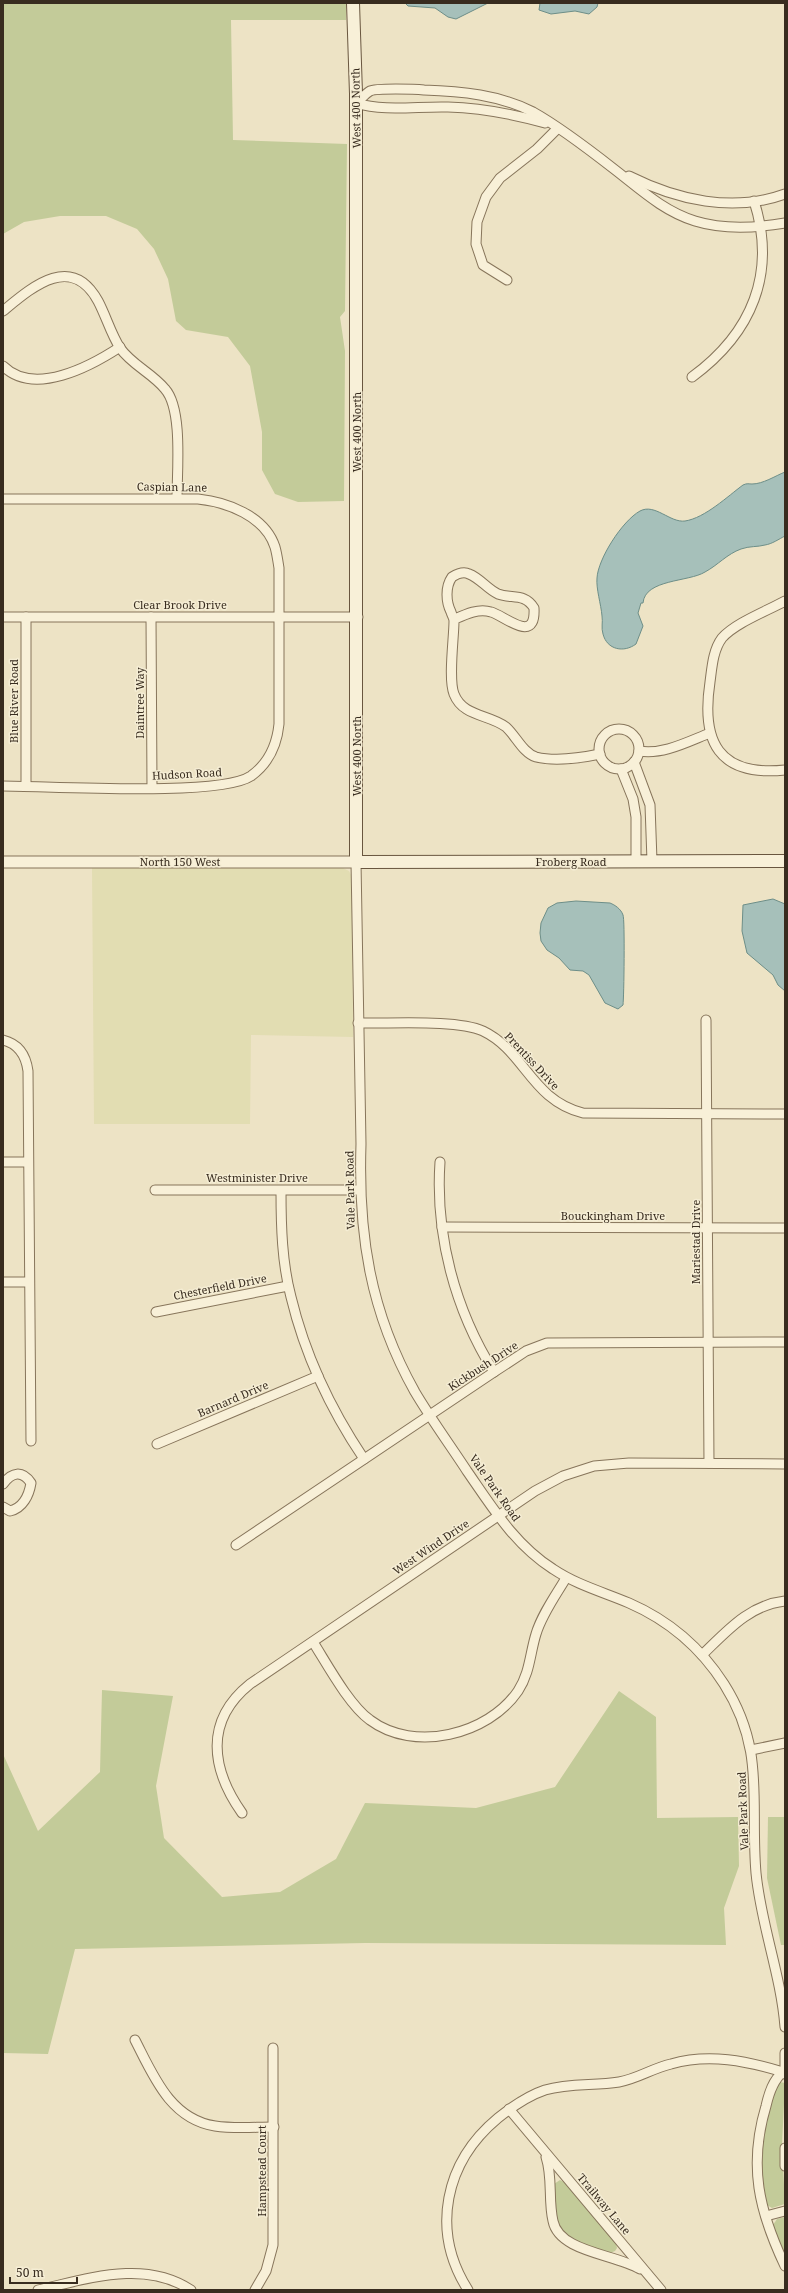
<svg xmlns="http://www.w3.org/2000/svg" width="788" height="2293" font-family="'Noto Serif',serif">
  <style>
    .farmland { fill: #e2ddb2 }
    .green { fill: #c3cb99 }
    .water { fill: #a6c0ba; stroke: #6d8e88 }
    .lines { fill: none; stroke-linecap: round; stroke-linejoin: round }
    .minor-casing { stroke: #87755b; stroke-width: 11 }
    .tertiary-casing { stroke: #87755b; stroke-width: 13 }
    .secondary-casing { stroke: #69563f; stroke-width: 14 }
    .minor { stroke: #f8f0d8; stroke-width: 9 }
    .tertiary { stroke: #f8f0d8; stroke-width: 11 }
    .secondary { stroke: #f8f0d8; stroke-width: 12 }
    .labels { text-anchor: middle; stroke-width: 3; stroke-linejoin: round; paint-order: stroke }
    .street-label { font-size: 11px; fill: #382c1f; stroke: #f5edd4 }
  </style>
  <rect width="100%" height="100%" fill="#ede3c5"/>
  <!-- farmland -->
  <path class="farmland" d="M92,868H343L349,871L352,877L353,1037L251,1035L250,1124H94Z"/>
  <!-- green -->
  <g class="green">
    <path d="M3,3H346V20H231L233,140L347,144L345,311L340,317L345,351L344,501L298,502L275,494L262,470V432L250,366L228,337L186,330L176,321L168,279L154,249L137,229L106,216H60L24,222L3,234Z"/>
    <path d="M102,1690L173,1696L156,1786L164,1838L222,1897L280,1892L336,1859L365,1803L476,1808L555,1787L619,1691L656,1717L657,1818L738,1817L739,1866L724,1908L726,1945L365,1943L75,1949L48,2054L3,2053V1754L38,1831L100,1772Z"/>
    <path d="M768,1817H785V1945H781L767,1878Z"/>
    <path d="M780,2082L785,2083L782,2145L785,2204L772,2208L767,2205L760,2176L761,2141L776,2086Z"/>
    <path d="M560,2180L564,2182L616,2243L617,2248L615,2251L610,2253C558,2238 557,2239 554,2184Z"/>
    <path d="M785,2217V2258L773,2225L777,2219Z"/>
  </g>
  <!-- water -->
  <g class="water">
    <path d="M405,3H488L456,19L448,17L435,8L408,6Z"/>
    <path d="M540,3H598L597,7L589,14L575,11L551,14L539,10Z"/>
    <path d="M785,472V536C779,539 772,544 765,545C758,547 749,546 741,549C727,554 718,565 705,572C689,582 645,579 643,603H641L638,613L643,626L636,644C624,653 607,650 603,634C601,628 603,622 602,616C601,604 596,589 597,578C598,559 622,521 640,511C655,503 670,523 685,521C705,518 728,496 743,485C747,483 749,484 752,484C763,484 775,476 785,472Z"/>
    <path d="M773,899L785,904V991L778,985L773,975L747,953L742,931L743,905Z"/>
    <path d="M576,901L610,903C615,905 621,909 623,915C625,919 624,997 623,1005L618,1009L605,1003L589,975L583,971L570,970L559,958L547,950L541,941L540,933L541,923L548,908L557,903Z"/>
  </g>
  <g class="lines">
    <!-- minor casing -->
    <g class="minor-casing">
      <g id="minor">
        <path d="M356,103C361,99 365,94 370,91C376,88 415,89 424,90C461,91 500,95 533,112C558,126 591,151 614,169C640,189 663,211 695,221C724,230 756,228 785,223"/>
        <path d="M356,103C385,112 417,106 448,107C481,108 513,114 545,123"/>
        <path d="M629,176C677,200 733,213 785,194"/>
        <path d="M507,280L483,265L476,244L477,222L486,197L500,178L537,149L557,129"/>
        <path d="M3,311C31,288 71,252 98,301C106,316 111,334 120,348C132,365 152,373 165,389C183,409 177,471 177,498"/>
        <path d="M3,366C34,397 91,366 120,347"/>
        <path d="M692,377C752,333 777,273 754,201"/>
        <path d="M3,499H198C227,502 265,516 275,547C277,554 278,562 279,568V724C277,744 269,763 251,776C220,797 50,786 3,786"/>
        <path d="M785,601C767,611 735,623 722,638C713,650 712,667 710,682C701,741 718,777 785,770"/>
        <path d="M3,617H358"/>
        <path d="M151,617L152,788"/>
        <path d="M455,619C466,614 479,608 491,612C504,615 536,646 534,608C525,593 512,599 498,594C487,589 480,578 469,574C463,571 457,574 452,577C445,587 446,602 451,612C452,616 454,617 454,621C454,638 448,679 454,694C463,717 489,714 506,727C516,736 523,753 536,757C556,762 581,758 600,754"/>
        <circle cx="619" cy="749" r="20"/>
        <path d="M639,751C663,755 687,742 710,733"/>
        <path d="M634,762L650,805L652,861"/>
        <path d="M621,769L633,799L636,817V862"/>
        <path d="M26,786V617"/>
        <path d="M356,862L361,1144C358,1234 370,1312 415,1392C431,1419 450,1445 467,1471C492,1507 515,1545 553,1569C577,1585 603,1592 629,1603C668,1620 701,1648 724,1684C766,1750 750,1802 756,1873C761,1925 781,1975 785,2027"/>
        <path d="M706,1020L709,1463"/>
        <path d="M358,1023C390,1024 456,1019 483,1031C525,1051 531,1100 583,1113L785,1114"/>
        <path d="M3,1040C19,1044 26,1056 28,1071L31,1441"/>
        <path d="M3,1162H28"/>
        <path d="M440,1162C435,1235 455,1310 494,1372"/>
        <path d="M155,1190H360"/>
        <path d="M281,1191C281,1226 282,1263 291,1297C305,1355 331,1410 364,1459"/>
        <path d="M442,1227L785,1228"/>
        <path d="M3,1282H29"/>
        <path d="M156,1312L288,1286"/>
        <path d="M157,1444L318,1376"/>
        <path d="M3,1484C12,1472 22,1470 31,1483C29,1495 23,1508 10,1511L3,1507"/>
        <path d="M236,1545L494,1372L526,1351L547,1343L785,1342"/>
        <path d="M313,1642C327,1664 349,1705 370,1720C414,1753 488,1735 518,1691C530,1673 530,1653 536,1634C542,1614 556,1595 566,1578"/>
        <path d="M702,1655C727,1631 749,1605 785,1601"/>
        <path d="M751,1750L785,1743"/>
        <path d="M242,1813C211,1769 204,1721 250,1684L535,1491L563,1476L594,1466L629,1463L785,1464"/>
        <path d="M135,2040C153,2075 170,2119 215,2126C234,2129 254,2127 274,2127"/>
        <path d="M785,2053V2074"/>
        <path d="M783,2072C773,2080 769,2093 766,2106C748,2166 759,2211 785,2266"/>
        <path d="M509,2109L661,2290"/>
        <path d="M785,2148V2166"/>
        <path d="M546,2157C553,2178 548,2200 553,2221C559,2252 615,2254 640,2269"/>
        <path d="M766,2216L785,2211"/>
        <path d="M38,2290C88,2279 144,2259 191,2290"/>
        <path d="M255,2290L266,2271L273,2245V2048"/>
        <path d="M468,2290C430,2230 445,2162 498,2118C513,2106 527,2096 545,2090C570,2083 594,2086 619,2082C637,2079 653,2068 671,2064C709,2053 747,2061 783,2072"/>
      </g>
    </g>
    <!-- tertiary casing -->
    <g class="tertiary-casing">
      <path id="tertiary" d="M3,862H356"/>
    </g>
    <!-- secondary casing -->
    <g class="secondary-casing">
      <path id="secondary" d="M353,3L356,94V862L785,861"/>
    </g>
    <!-- minor -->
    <use href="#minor" class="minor"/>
    <!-- tertiary -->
    <use href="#tertiary" class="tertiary"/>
    <!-- secondary -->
    <use href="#secondary" class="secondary"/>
  </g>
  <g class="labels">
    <!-- street labels -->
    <g class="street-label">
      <text transform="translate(356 108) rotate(-91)" y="4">West 400 North</text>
      <text transform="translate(357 432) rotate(-90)" y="4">West 400 North</text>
      <text transform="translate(172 487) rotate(1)" y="4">Caspian Lane</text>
      <text x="180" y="609">Clear Brook Drive</text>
      <text transform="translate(14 701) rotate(-90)" y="4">Blue River Road</text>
      <text transform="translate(140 703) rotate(-90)" y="4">Daintree Way</text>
      <text transform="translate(357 756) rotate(-90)" y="4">West 400 North</text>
      <text transform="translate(187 774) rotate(-3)" y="4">Hudson Road</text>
      <text x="180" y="866">North 150 West</text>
      <text x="571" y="866">Froberg Road</text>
      <text transform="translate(532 1061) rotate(47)" y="4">Prentiss Drive</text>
      <text x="257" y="1182">Westminister Drive</text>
      <text transform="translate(350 1190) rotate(-91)" y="4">Vale Park Road</text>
      <text x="613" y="1220">Bouckingham Drive</text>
      <text transform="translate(696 1242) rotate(-90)" y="4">Mariestad Drive</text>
      <text transform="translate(220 1287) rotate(-11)" y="4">Chesterfield Drive</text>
      <text transform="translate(483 1366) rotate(-33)" y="4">Kickbush Drive</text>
      <text transform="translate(233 1399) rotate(-23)" y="4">Barnard Drive</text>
      <text transform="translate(495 1488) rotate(55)" y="4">Vale Park Road</text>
      <text transform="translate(431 1547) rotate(-34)" y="4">West Wind Drive</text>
      <text transform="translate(743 1811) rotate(-92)" y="4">Vale Park Road</text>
      <text transform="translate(262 2171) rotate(-90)" y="4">Hampstead Court</text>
      <text transform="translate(604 2204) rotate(50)" y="4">Trailway Lane</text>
    </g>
  </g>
  <!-- border -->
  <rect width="788" height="2293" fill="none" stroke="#382c1f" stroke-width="8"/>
  <!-- scale -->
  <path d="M10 2277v6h67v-6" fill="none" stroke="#382c1f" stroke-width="2"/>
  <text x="16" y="2277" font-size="12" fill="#382c1f" stroke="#f5edd4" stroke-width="3" paint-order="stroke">50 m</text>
</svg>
